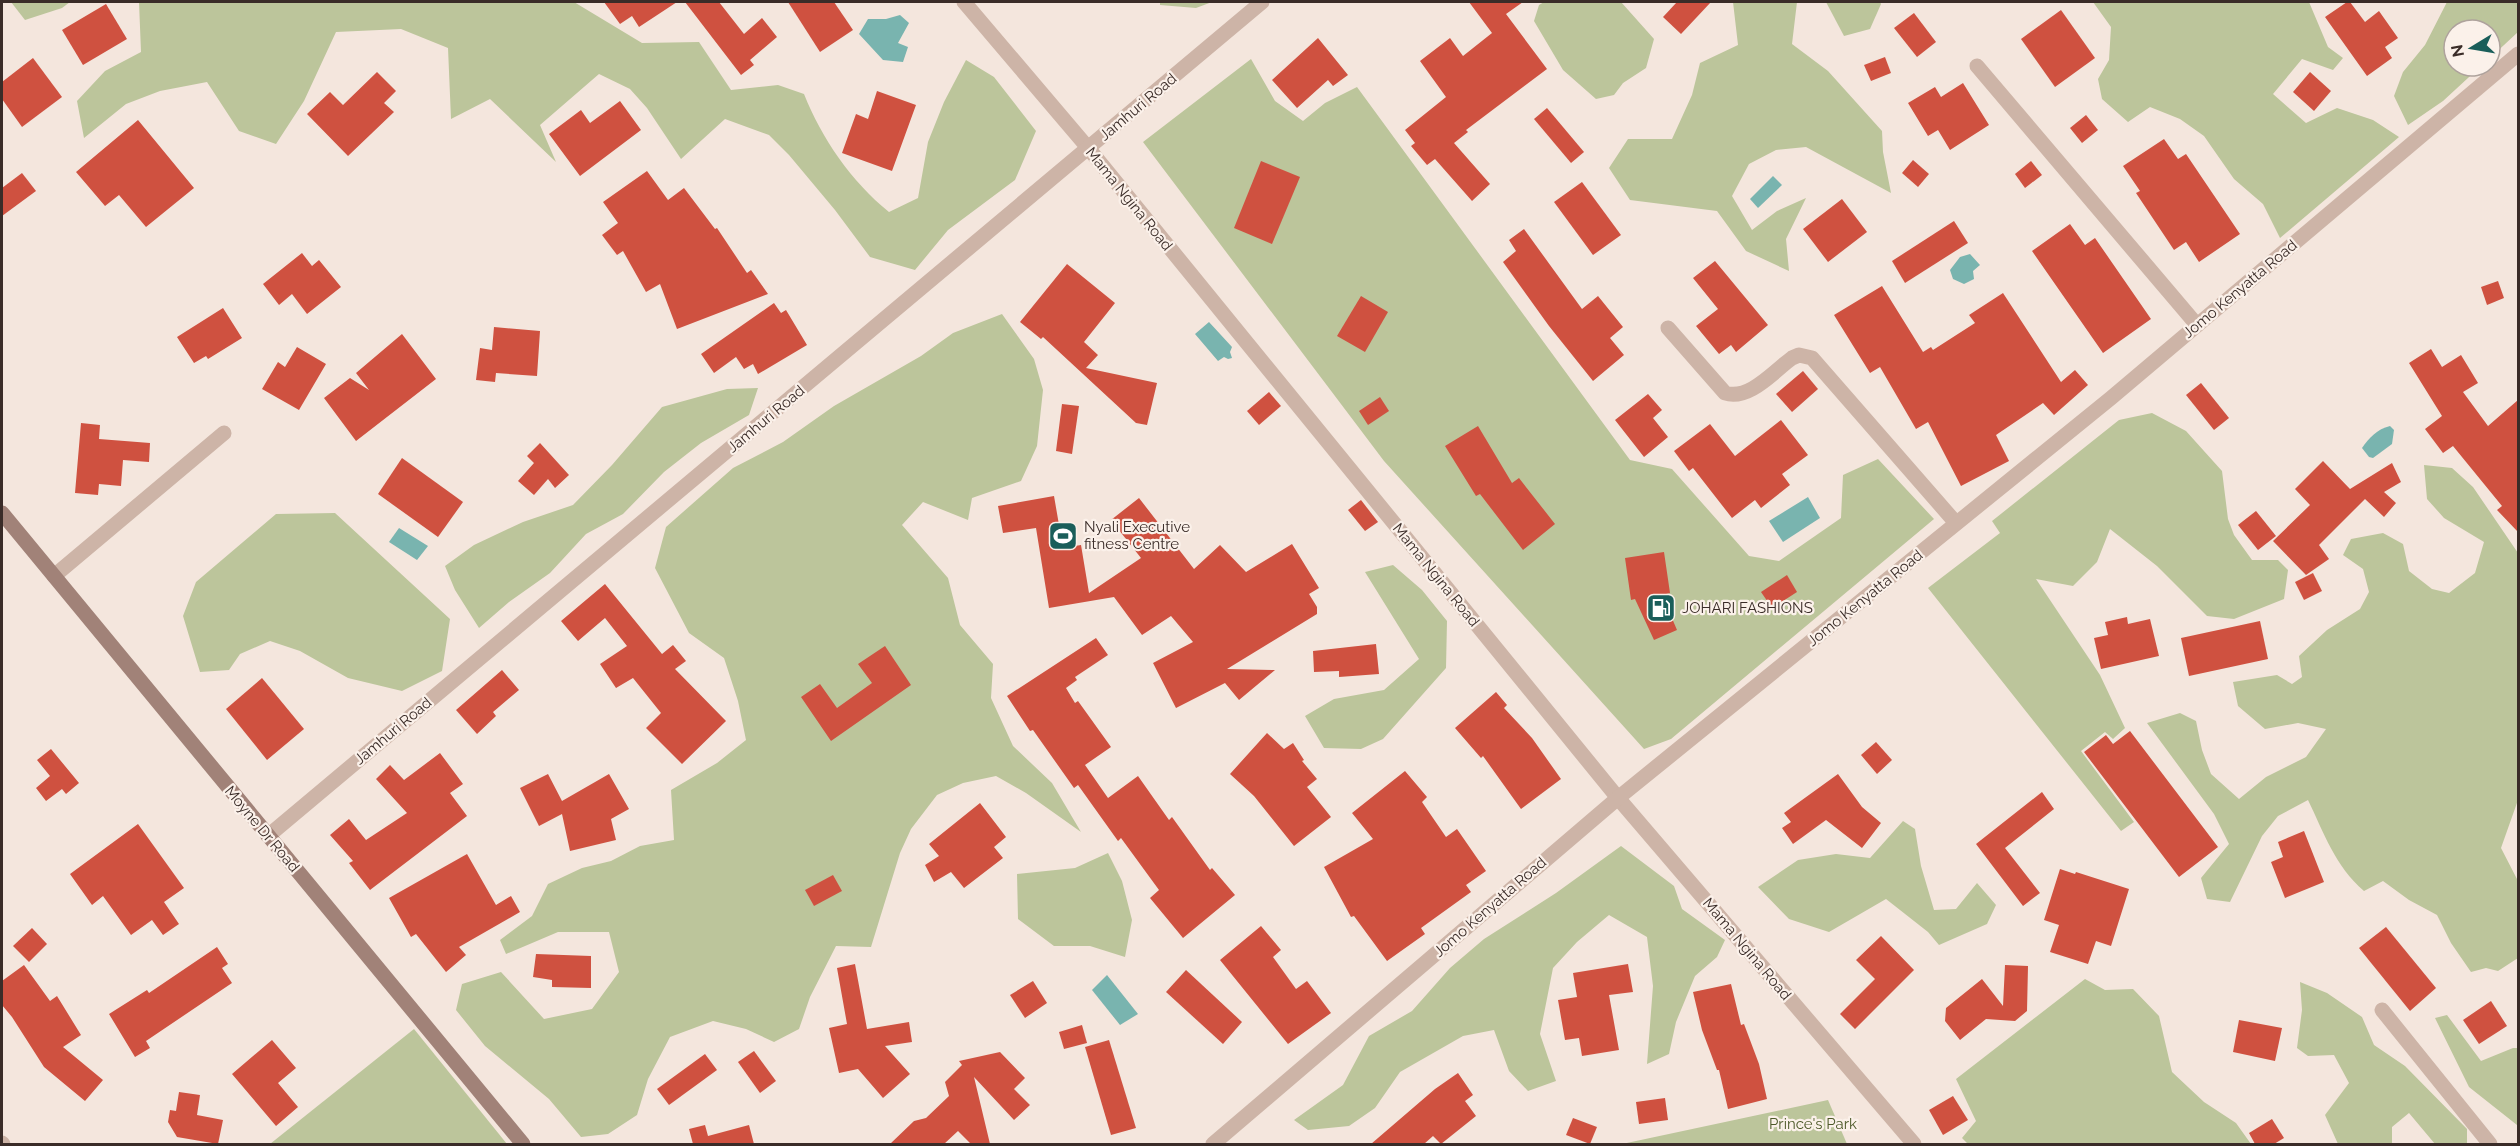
<svg xmlns="http://www.w3.org/2000/svg" width="2520" height="1146" font-family="Raleway,sans-serif">
  <style>
    .green { fill: #bcc59b }
    .water { fill: #79b4af }
    .building { fill: #cf5140 }
    .lines { fill: none; stroke-linecap: round; stroke-linejoin: round }
    .minor { stroke: #cdb4a7; stroke-width: 15 }
    .secondary { stroke: #a18278; stroke-width: 15 }
    .labels { text-anchor: middle; stroke-width: 4.5; stroke-linejoin: round; paint-order: stroke }
    .street-label { font-size: 15px; fill: #3a2c28; stroke: #fbf1ea }
    .poi-label { font-size: 15px; fill: #3a2c28; stroke: #fbf1ea; text-anchor: start }
    .park-label { font-size: 15px; fill: #4e5a2a; stroke: #fbf1ea }
  </style>
  <rect width="100%" height="100%" fill="#f4e6dd"/>
  <!-- green -->
  <g class="green">
    <path d="M11,2H70L62,8L25,20Z"/>
    <path d="M139,2H574L642,43L699,42L731,90L778,85L804,94C822,139 851,181 889,212L918,198L928,142L944,102L966,60L994,77L1036,131L1015,180L948,230L915,270L870,257L835,210L789,155L769,135L725,119L681,159L647,108L630,89L599,74L540,125L556,162L490,99L451,119L448,48L401,29L336,32L304,101L276,144L239,131L207,82L160,91L126,104L84,138L77,101L105,71L141,52Z"/>
    <path d="M1160,2H1212L1196,8L1160,5Z"/>
    <path d="M1544,2H1621L1654,39L1646,68L1623,83L1614,95L1596,99L1563,70L1534,21L1539,5Z"/>
    <path d="M1733,2H1797L1792,44L1828,71L1882,131L1883,152L1891,193L1806,147L1776,150L1749,164L1732,196L1752,230L1777,211L1806,198L1786,239L1789,271L1746,251L1717,211L1630,200L1609,168L1628,139H1672L1692,95L1700,63L1738,45Z"/>
    <path d="M1826,2H1880L1881,4L1870,29L1844,36Z"/>
    <path d="M2093,2H2309L2328,47L2343,58L2333,70L2302,59L2273,94L2306,123L2337,108L2373,120L2399,137L2280,238L2263,204L2234,179L2204,136L2180,119L2150,107L2128,122L2102,99L2098,79L2109,60L2111,27Z"/>
    <path d="M2447,2H2518V32L2490,58V30H2454V66H2481L2443,101L2408,125L2394,96L2403,72L2425,45Z"/>
    <path d="M1251,59L1275,101L1303,121L1325,103L1357,87L1630,460L1672,469L1749,556L1779,561L1841,518L1843,475L1878,459L1934,519L1671,739L1644,749L1384,461L1143,142Z"/>
    <path d="M1002,314L1034,359L1043,390L1037,446L1021,481L972,498L968,520L923,502L902,525L948,578L960,625L993,664L991,698L1013,746L1052,783L1081,832L1026,793L996,776L963,783L937,795L911,829L900,853L871,947L836,946L810,997L799,1029L774,1042L746,1029L713,1021L670,1037L648,1079L637,1115L608,1134L581,1137L549,1099L485,1046L456,1010L462,984L501,972L544,1019L592,1009L619,972L609,932H558L506,954L500,940L532,916L548,884L582,868L611,861L640,846L674,840L671,790L717,763L746,740L738,701L724,658L689,633L655,568L666,527L733,468L783,442L834,406L921,356L953,333Z"/>
    <path d="M758,388L749,415L701,443L664,472L623,514L586,534L550,573L509,602L479,628L455,590L445,566L474,545L523,522L573,505L612,465L662,407L727,389Z"/>
    <path d="M2152,413L2186,431L2222,471L2228,519L2234,535L2252,560H2278L2288,570L2284,599L2234,619L2207,616L2157,566L2110,529L2097,562L2073,586L2036,579L2100,675L2125,728L2113,739L2105,732L2081,751L2134,822L2121,831L1928,588L2000,533L1992,521L2119,420Z"/>
    <path d="M2424,465L2452,468L2473,487L2518,553V800L2501,848L2518,881V958L2498,971L2486,968L2471,972L2451,943L2437,915L2409,900L2383,881L2364,891C2335,866 2324,833 2308,800L2278,816L2262,836L2230,902L2207,899L2201,878L2229,844L2214,814L2147,723L2180,713L2196,721L2202,750L2211,774L2239,799L2266,777L2306,757L2326,729L2298,723L2265,729L2238,706L2233,682L2277,675L2292,684L2302,677L2299,656L2327,630L2360,609L2369,592L2363,569L2343,555L2351,539L2383,533L2403,544L2409,571L2432,589L2449,593L2475,573L2484,542L2444,518L2427,499Z"/>
    <path d="M335,513L450,619L442,671L402,691L348,678L300,651L270,641L240,654L229,670L200,672L183,616L196,582L276,514Z"/>
    <path d="M1393,565L1422,590L1447,621L1446,668L1383,739L1361,749L1324,748L1305,716L1334,699L1384,690L1419,659L1365,572Z"/>
    <path d="M1903,821L1915,829L1921,866L1934,910L1956,909L1977,883L1996,905L1987,924L1939,945L1928,932L1886,899L1829,932L1789,919L1758,887L1798,860L1836,854L1870,858Z"/>
    <path d="M1621,846L1674,886L1682,909L1725,940L1717,957L1695,976L1676,1022L1669,1054L1647,1064L1653,986L1647,937L1609,915L1577,942L1553,968L1540,1034L1556,1081L1528,1091L1509,1071L1494,1030L1463,1036L1400,1072L1375,1108L1349,1126L1308,1130L1294,1120L1343,1085L1369,1036L1412,1011L1450,968L1484,939L1556,893Z"/>
    <path d="M1108,853L1122,881L1132,920L1125,957L1090,946H1054L1018,919L1017,874L1075,868Z"/>
    <path d="M2085,979L2105,990L2133,989L2159,1016L2172,1072L2204,1102L2236,1123L2251,1144H1968L1962,1138L1976,1121L1956,1079Z"/>
    <path d="M2300,982L2327,993L2362,1017L2374,1045L2405,1066L2467,1129V1144H2435L2409,1113L2392,1127V1144H2338L2325,1115L2349,1083L2334,1055L2308,1056L2297,1048L2302,1010Z"/>
    <path d="M2447,1015L2481,1061L2513,1048H2518L2517,1125L2469,1087L2435,1018Z"/>
    <path d="M414,1029L507,1144H270Z"/>
    <path d="M1828,1100L1847,1144H1622Z"/>
  </g>
  <!-- water -->
  <g class="water">
    <path d="M900,15L909,23L898,43L908,47L903,62L883,60L859,34L868,19H886Z"/>
    <path d="M1773,176L1782,185L1758,208L1750,199Z"/>
    <path d="M1970,254L1980,265L1973,271L1974,279L1964,284L1953,279L1950,270L1960,257Z"/>
    <path d="M1209,322L1232,347L1230,352L1232,358L1228,359L1224,357L1218,361L1195,334Z"/>
    <path d="M2390,426L2394,430L2392,444L2373,458L2369,457L2362,448C2369,438 2377,429 2390,426Z"/>
    <path d="M1808,497L1820,518L1783,542L1769,521Z"/>
    <path d="M399,528L428,546L417,560L389,542Z"/>
    <path d="M1107,975L1138,1014L1120,1025L1092,990Z"/>
  </g>
  <!-- building -->
  <g class="building">
    <path d="M604,2H677L639,27L632,16L620,24Z"/>
    <path d="M685,2H719L744,34L762,18L777,37L750,60L754,65L741,75Z"/>
    <path d="M788,2H834L853,30L820,52Z"/>
    <path d="M1469,2H1523L1506,14L1547,69L1466,130L1468,132L1454,143L1490,184L1472,201L1435,159L1427,165L1411,146L1415,143L1405,130L1446,97L1420,61L1450,38L1463,56L1492,33Z"/>
    <path d="M1677,2H1711L1681,34L1663,17Z"/>
    <path d="M2347,2H2350L2365,22L2379,11L2398,38L2385,47L2392,58L2367,76L2325,17Z"/>
    <path d="M106,4L127,39L83,65L62,30Z"/>
    <path d="M2061,10L2095,58L2055,87L2021,39Z"/>
    <path d="M1914,13L1936,42L1917,57L1894,28Z"/>
    <path d="M1318,38L1348,75L1333,86L1328,80L1297,108L1272,80Z"/>
    <path d="M1885,57L1891,73L1871,81L1864,65Z"/>
    <path d="M33,58L62,97L22,127L2,99V82Z"/>
    <path d="M377,72L396,91L384,103L394,112L348,156L307,114L330,92L343,105Z"/>
    <path d="M2310,72L2331,91L2314,111L2293,92Z"/>
    <path d="M1963,83L1989,125L1950,150L1938,130L1928,136L1908,103L1935,87L1941,97Z"/>
    <path d="M877,91L916,105L892,171L842,153L856,114L868,119Z"/>
    <path d="M620,101L641,130L580,176L549,134L581,110L590,123Z"/>
    <path d="M1547,108L1584,152L1571,163L1534,119Z"/>
    <path d="M2086,115L2098,130L2082,143L2070,128Z"/>
    <path d="M138,120L194,188L146,227L119,195L105,206L76,172Z"/>
    <path d="M2164,139L2178,159L2186,154L2240,234L2199,262L2186,242L2174,250L2136,193L2140,191L2123,166Z"/>
    <path d="M1913,160L1929,174L1918,187L1902,173Z"/>
    <path d="M1261,161L1300,177L1272,244L1234,228Z"/>
    <path d="M2031,161L2042,175L2025,188L2015,174Z"/>
    <path d="M647,171L668,200L684,188L715,229L717,228L747,273L751,270L768,294L677,329L660,284L646,292L623,251L617,255L602,235L618,223L603,202Z"/>
    <path d="M22,173L36,191L2,216V188Z"/>
    <path d="M1582,182L1621,235L1593,255L1554,202Z"/>
    <path d="M1842,199L1867,232L1828,262L1803,229Z"/>
    <path d="M1954,221L1968,243L1905,283L1892,261Z"/>
    <path d="M2070,224L2085,245L2095,238L2151,319L2103,353L2032,251Z"/>
    <path d="M1524,229L1582,309L1598,296L1623,327L1610,338L1624,355L1593,381L1549,326L1503,262L1516,251L1509,240Z"/>
    <path d="M302,253L312,266L319,260L341,287L307,314L292,294L279,305L263,284Z"/>
    <path d="M1715,261L1768,325L1736,352L1731,345L1719,354L1696,326L1718,309L1693,278Z"/>
    <path d="M1067,264L1115,303L1084,342L1098,355L1086,368L1157,383L1147,425L1136,423L1043,337L1041,339L1020,322Z"/>
    <path d="M2498,281L2504,298L2487,305L2481,287Z"/>
    <path d="M1882,286L1923,352L1931,347L1933,350L1975,323L1969,315L2003,293L2061,382L2075,370L2088,385L2054,415L2043,403L1996,435L2009,461L1961,486L1928,422L1916,429L1880,367L1870,373L1834,315Z"/>
    <path d="M1361,296L1388,312L1365,352L1337,336Z"/>
    <path d="M774,303L781,313L786,310L807,345L758,374L753,364L744,369L736,357L714,373L701,354Z"/>
    <path d="M223,308L242,338L208,359L206,356L194,363L177,337Z"/>
    <path d="M494,327L540,331L537,376L496,373L495,382L476,380L480,348L492,350Z"/>
    <path d="M402,334L436,379L356,441L324,398L350,378L369,390L356,373Z"/>
    <path d="M297,347L326,364L299,410L262,389L278,362L285,367Z"/>
    <path d="M2431,349L2442,367L2461,355L2478,383L2463,392L2488,426L2518,400V532L2497,510L2502,506L2453,446L2443,453L2425,429L2442,416L2409,363Z"/>
    <path d="M1803,371L1818,389L1792,412L1776,394Z"/>
    <path d="M2201,383L2229,418L2214,430L2186,395Z"/>
    <path d="M1269,392L1281,406L1259,425L1247,411Z"/>
    <path d="M1648,394L1662,410L1653,418L1668,437L1644,457L1615,420Z"/>
    <path d="M1380,397L1389,411L1368,425L1359,411Z"/>
    <path d="M1062,404L1079,406L1072,454L1056,451Z"/>
    <path d="M1781,420L1808,455L1782,474L1790,485L1761,508L1755,500L1732,518L1693,468L1689,471L1674,451L1710,424L1735,456Z"/>
    <path d="M81,423L100,425L99,439L150,443L149,462L123,460L121,486L99,484L98,495L75,493Z"/>
    <path d="M1478,426L1512,483L1519,478L1555,524L1523,550L1480,494L1476,496L1445,446Z"/>
    <path d="M540,443L569,475L555,488L548,479L534,495L518,481L534,463L527,456Z"/>
    <path d="M402,458L463,502L438,537L378,494Z"/>
    <path d="M2323,461L2350,489L2392,463L2401,482L2384,492L2396,503L2384,517L2365,499L2319,545L2329,559L2306,575L2273,541L2310,505L2295,489Z"/>
    <path d="M1054,496L1063,548L1081,545L1089,593L1141,558L1111,520L1139,498L1194,569L1220,545L1246,572L1292,544L1319,588L1309,594L1317,607V614L1227,669L1275,670L1239,700L1225,683L1176,708L1153,663L1193,642L1171,616L1142,635L1114,597L1049,608L1036,528L1003,533L998,506Z"/>
    <path d="M1361,500L1378,522L1365,531L1348,510Z"/>
    <path d="M2256,511L2276,536L2258,550L2238,525Z"/>
    <path d="M1664,552L1670,593L1662,595L1677,630L1654,640L1635,599L1631,600L1625,558Z"/>
    <path d="M2313,573L2322,591L2304,600L2295,582Z"/>
    <path d="M1787,575L1797,592L1772,608L1761,592Z"/>
    <path d="M605,584L662,654L673,645L686,661L675,669L726,721L682,764L646,728L661,713L633,678L616,688L600,664L627,646L605,618L578,641L561,621Z"/>
    <path d="M2127,617L2128,624L2150,619L2159,656L2101,669L2094,638L2108,635L2105,622Z"/>
    <path d="M2260,621L2268,659L2189,676L2181,638Z"/>
    <path d="M1096,638L1108,655L1075,677L1077,680L1066,688L1075,703L1078,701L1111,747L1085,765L1108,798L1138,776L1169,820L1172,817L1210,870L1212,868L1235,895L1183,938L1150,898L1159,890L1121,838L1118,841L1078,785L1074,788L1033,730L1030,731L1007,696Z"/>
    <path d="M1376,644L1379,674L1339,677V671L1314,672L1313,651Z"/>
    <path d="M885,646L911,685L831,741L801,697L820,684L837,708L872,683L858,664Z"/>
    <path d="M502,670L519,690L493,712L496,716L477,734L456,710Z"/>
    <path d="M262,678L304,729L267,760L226,709Z"/>
    <path d="M1496,692L1507,705L1504,708L1532,738L1561,779L1521,809L1483,756L1481,758L1455,728Z"/>
    <path d="M2130,731L2218,847L2179,877L2084,752L2106,735L2113,744Z"/>
    <path d="M1267,733L1284,749L1293,743L1304,760L1302,761L1317,779L1307,787L1331,817L1294,846L1254,796L1230,774Z"/>
    <path d="M1876,742L1892,760L1877,774L1861,755Z"/>
    <path d="M51,749L79,783L66,794L62,789L46,801L36,788L50,776L37,760Z"/>
    <path d="M440,753L463,784L450,793L467,816L370,890L349,863L353,861L330,835L349,819L366,840L407,813L376,779L390,765L404,780Z"/>
    <path d="M1405,771L1427,797L1422,802L1446,837L1457,829L1486,871L1466,885L1471,892L1421,928L1425,934L1387,961L1354,916L1351,917L1324,867L1373,839L1352,813Z"/>
    <path d="M548,774L562,801L609,774L629,809L611,819L616,840L570,851L562,814L539,826L520,788Z"/>
    <path d="M1838,774L1862,807L1881,823L1862,848L1826,820L1793,844L1782,828L1791,822L1784,813Z"/>
    <path d="M2042,792L2054,809L2005,848L2040,893L2023,906L1976,844Z"/>
    <path d="M980,803L1006,837L994,847L1003,858L964,888L951,872L934,882L925,865L939,856L929,844Z"/>
    <path d="M138,824L184,888L164,902L179,924L163,935L152,920L131,935L103,896L92,905L70,874Z"/>
    <path d="M2304,831L2324,882L2285,898L2271,862L2283,857L2278,842Z"/>
    <path d="M467,854L496,905L511,896L520,912L459,947L466,955L446,972L416,934L411,937L389,898Z"/>
    <path d="M2060,869L2075,874L2076,872L2129,889L2111,946L2096,941L2088,964L2050,952L2059,925L2044,920Z"/>
    <path d="M833,875L842,891L814,906L805,890Z"/>
    <path d="M1261,926L1281,950L1273,957L1296,989L1307,981L1331,1013L1288,1044L1220,960Z"/>
    <path d="M2386,927L2436,988L2410,1011L2359,948Z"/>
    <path d="M32,928L47,944L29,962L13,946Z"/>
    <path d="M1881,936L1914,970L1855,1029L1840,1014L1875,979L1856,960Z"/>
    <path d="M217,947L228,964L222,968L232,983L146,1041L150,1048L135,1057L109,1014L147,990L149,993Z"/>
    <path d="M536,954L591,956V988L552,987V980L533,977Z"/>
    <path d="M855,964L867,1029L909,1022L912,1042L885,1046L910,1074L883,1098L858,1069L839,1073L829,1028L847,1024L837,968Z"/>
    <path d="M1628,964L1633,992L1609,995L1619,1050L1582,1056L1579,1038L1565,1040L1558,1000L1577,997L1573,973Z"/>
    <path d="M24,965L50,1001L57,996L81,1035L63,1047L103,1080L85,1101L44,1067L12,1017L2,1005V981Z"/>
    <path d="M2005,965L2028,966L2027,1011L2015,1021L1986,1019L1960,1040L1945,1021L1946,1008L1982,979L2003,1006Z"/>
    <path d="M1186,970L1242,1022L1223,1044L1166,992Z"/>
    <path d="M1033,981L1047,1003L1025,1018L1010,995Z"/>
    <path d="M1731,984L1741,1025L1744,1024L1759,1064L1767,1099L1728,1109L1719,1070H1717L1702,1030L1693,992Z"/>
    <path d="M2491,1001L2507,1026L2479,1044L2463,1020Z"/>
    <path d="M2239,1020L2282,1028L2275,1061L2233,1052Z"/>
    <path d="M1082,1025L1087,1043L1064,1049L1059,1032Z"/>
    <path d="M272,1040L296,1068L278,1083L298,1107L276,1126L232,1074Z"/>
    <path d="M1109,1040L1136,1128L1111,1135L1085,1047Z"/>
    <path d="M754,1051L776,1081L760,1093L738,1062Z"/>
    <path d="M1000,1052L1025,1078L1014,1089L1030,1105L1014,1120L974,1077L990,1144H971L958,1131L944,1144H890L914,1121L926,1118L949,1096L945,1082L962,1065L959,1061Z"/>
    <path d="M705,1054L717,1070L669,1105L657,1089Z"/>
    <path d="M1458,1073L1473,1095L1465,1101L1476,1116L1441,1144L1433,1136L1424,1144H1371L1435,1089Z"/>
    <path d="M179,1092L200,1095L197,1115L223,1120L218,1144L177,1137L168,1122L170,1110L176,1111Z"/>
    <path d="M1953,1096L1968,1120L1943,1135L1929,1110Z"/>
    <path d="M1665,1098L1668,1120L1639,1124L1636,1102Z"/>
    <path d="M1573,1118L1597,1127L1590,1144L1566,1135Z"/>
    <path d="M2272,1119L2284,1138L2274,1144H2255L2249,1133Z"/>
    <path d="M705,1125L708,1136L749,1125L754,1144H693L689,1129Z"/>
  </g>
  <g class="lines">
    <!-- minor -->
    <g class="minor">
      <path d="M964,2L1089,149L1618,798L1914,1144"/>
      <path d="M1977,66L2197,325"/>
      <path d="M1668,328L1725,393C1749,401 1774,371 1792,358L1799,355L1812,358L1956,523"/>
      <path d="M54,576L224,433"/>
      <path d="M268,836L1262,2"/>
      <path d="M2382,1010L2490,1144"/>
      <path d="M2,1143L3,1144"/>
      <path d="M1213,1144L1618,798L2111,398L2518,54"/>
    </g>
    <!-- secondary -->
    <path class="secondary" d="M2,513L523,1144"/>
  </g>
  <!-- icons -->
  <defs>
    <g id="stadium-square" transform="scale(1.5)"><rect x="-9" y="-9" width="18" height="18" rx="4" fill="#1a5e5a" stroke="#fbf1ea"/><path d="M0-5a6.5 5 0 1 0 0 10a6.5 5 0 1 0 0-10ZM-3.5-1.8h7v3.6h-7Z" fill="#fff"/></g>
    <g id="fuel-square" transform="scale(1.5)"><rect x="-9" y="-9" width="18" height="18" rx="4" fill="#1a5e5a" stroke="#fbf1ea"/><path d="M-5.5-6h7V0h2V4h1.3V-2.5L3-4.5l.8-.8L6-3V5H2.5V1h-1V6h-7ZM-4.2-4.7v3.2H.2V-4.7Z" fill="#fff"/></g>
  </defs>
  <g fill-rule="evenodd">
    <use href="#stadium-square" x="1063" y="536"/>
    <use href="#fuel-square" x="1661" y="608"/>
  </g>
  <g class="labels">
    <!-- street labels -->
    <g class="street-label">
      <text transform="translate(1138 107) rotate(-40)" y="5">Jamhuri Road</text>
      <text transform="translate(1129 199) rotate(51)" y="5">Mama Ngina Road</text>
      <text transform="translate(2240 289) rotate(-40)" y="5">Jomo Kenyatta Road</text>
      <text transform="translate(766 419) rotate(-40)" y="5">Jamhuri Road</text>
      <text transform="translate(1436 575) rotate(51)" y="5">Mama Ngina Road</text>
      <text transform="translate(1865 598) rotate(-39)" y="5">Jomo Kenyatta Road</text>
      <text transform="translate(393 731) rotate(-40)" y="5">Jamhuri Road</text>
      <text transform="translate(262 829) rotate(50)" y="5">Moyne Dr Road</text>
      <text transform="translate(1490 907) rotate(-41)" y="5">Jomo Kenyatta Road</text>
      <text transform="translate(1747 949) rotate(50)" y="5">Mama Ngina Road</text>
    </g>
    <!-- poi labels -->
    <g class="poi-label">
      <text x="1084" y="532">Nyali Executive<tspan x="1084" dy="17">fitness Centre</tspan></text>
      <text x="1682" y="613">JOHARI FASHIONS</text>
    </g>
    <!-- park labels -->
    <g class="park-label">
      <text x="1813" y="1129">Prince's Park</text>
    </g>
  </g>
  <!-- border -->
  <rect width="2520" height="1146" fill="none" stroke="#3a2c28" stroke-width="6"/>
  <!-- north arrow -->
  <g transform="translate(2472 48) rotate(259)"><circle r="28" fill="#fbf1ea" stroke="#aea29c" stroke-width="1.5"/>
  <path d="M0-4.5L10 22L0 15L-10 22Z" fill="#1a5e5a"/>
  <text y="-9" font-size="16" font-weight="bold" text-anchor="middle" fill="#3a2c28">N</text>
  </g>
</svg>
